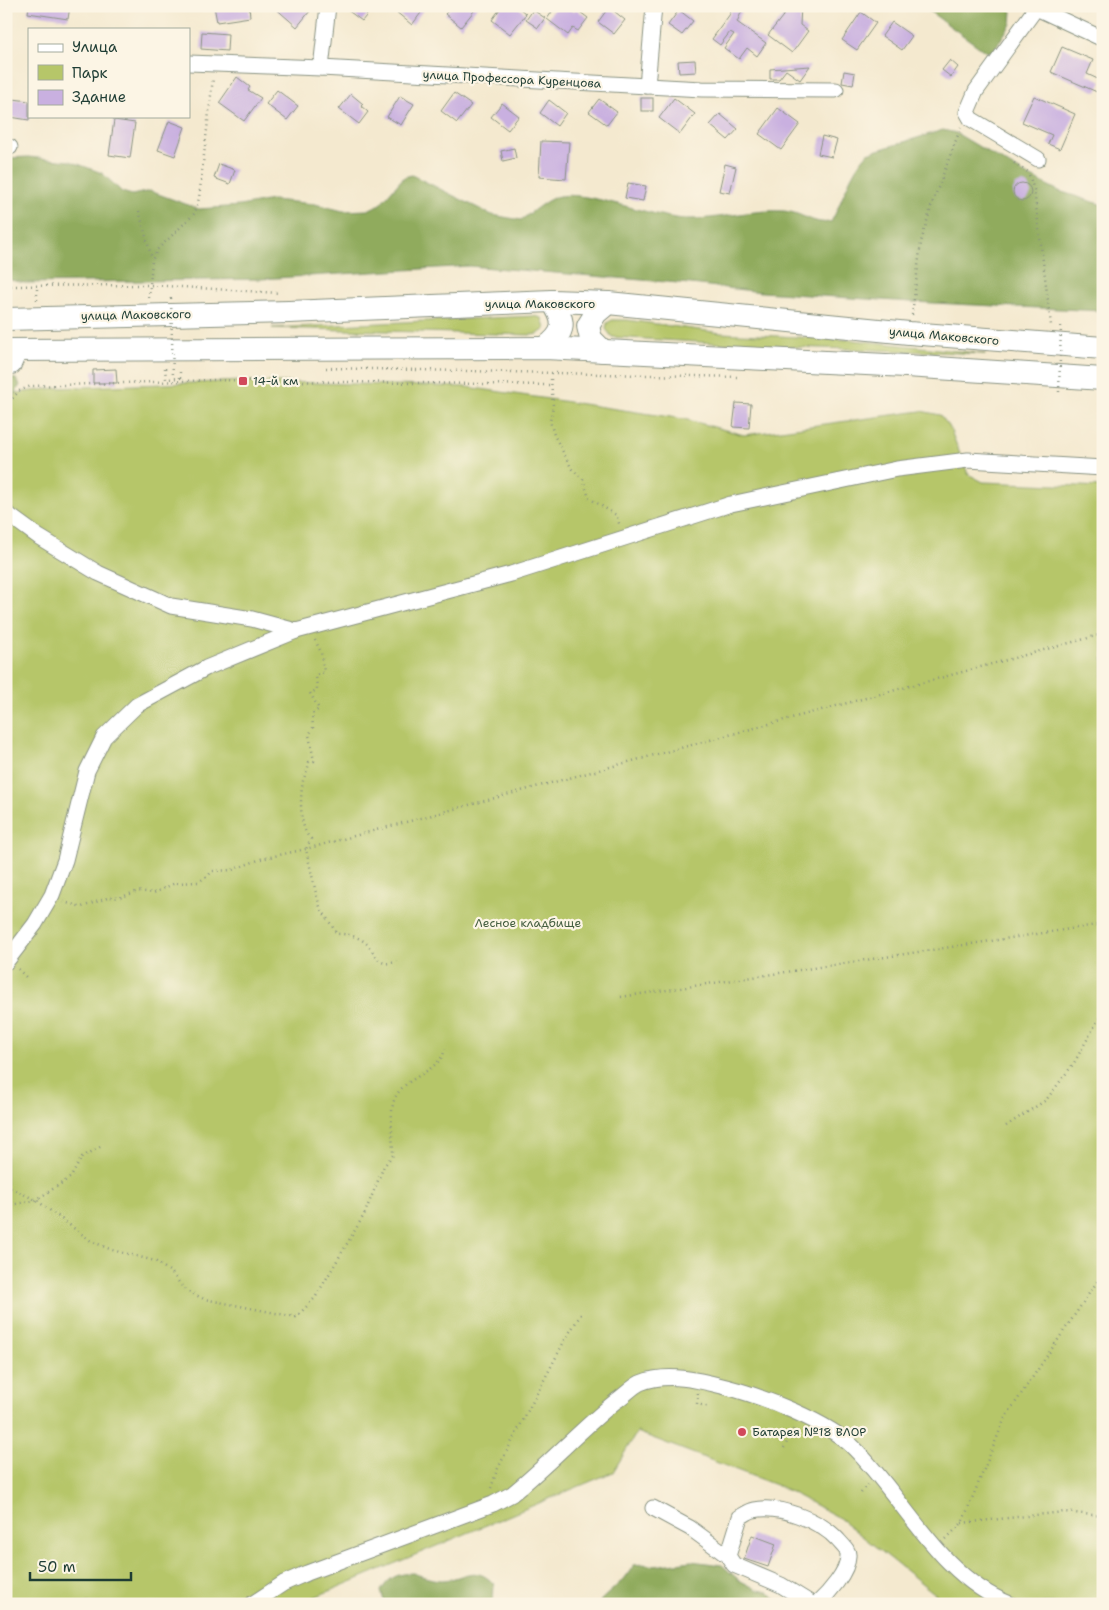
<svg xmlns="http://www.w3.org/2000/svg" width="1109" height="1610" font-family="'Shantell Sans',sans-serif">
  <style>
    .green { fill: #b6c669; stroke: #6a824e }
    .forest { fill: #90ab5d; stroke: #587448 }
    .building { fill: #c9b0e0 }
    .lines { fill: none; stroke-linecap: round; stroke-linejoin: round }
    .minor-casing { stroke: #8a9382; stroke-width: 17 }
    .highway-casing { stroke: #8a9382; stroke-width: 24 }
    .path { stroke: #8a9382; stroke-width: 2.5; stroke-dasharray: 1 4; stroke-linecap: butt }
    .minor { stroke: #fff; stroke-width: 15 }
    .highway { stroke: #fff; stroke-width: 22 }
    .path-bridge { stroke: #8a9382; stroke-width: 2.5; stroke-dasharray: 1 4; stroke-linecap: butt }
    .poi-dot { fill: #d1495b; stroke: #fcf5e5; stroke-width: 2 }
    .labels { text-anchor: middle; stroke-width: 4.5; stroke-linejoin: round; paint-order: stroke }
    .street-label { font-size: 12px; fill: #1f3d34; stroke: #fcf5e5 }
    .poi-label { font-size: 12px; fill: #1f3d34; stroke: #fcf5e5; text-anchor: start }
    .park-label { font-size: 12px; fill: #455f41; stroke: #fcf5e5 }
  </style>
  <rect width="100%" height="100%" fill="#fcf5e5"/>
  <filter id="ink" filterUnits="userSpaceOnUse"><feTurbulence type="fractalNoise" baseFrequency=".02" numOctaves="2"/><feDisplacementMap in="SourceGraphic" scale="10" xChannelSelector="R" yChannelSelector="G"/><feConvolveMatrix kernelMatrix="1 2 1 2 8 2 1 2 1" color-interpolation-filters="sRGB"/></filter>
  <filter id="wash" filterUnits="userSpaceOnUse"><feTurbulence type="fractalNoise" baseFrequency=".0096" numOctaves="4" result="noise"/><feDisplacementMap in="SourceGraphic" scale="20" xChannelSelector="R" yChannelSelector="G"/><feGaussianBlur stdDeviation="1.12" result="paint"/><feColorMatrix in="noise" values="0 0 0 0 0 0 0 0 0 0 0 0 0 0 0 0 0 1.4 0 .05"/><feComposite in="paint" operator="in"/></filter>
  <g filter="url(#wash)">
    <rect width="100%" height="100%" fill="#f4e9cf"/>
    <!-- green -->
    <g class="green">
      <path d="M534,316L542,318L545,329L538,334L531,335L272,328Z"/>
      <path d="M612,320H627L721,333L853,340L986,354L766,346L612,337L606,329L607,323Z"/>
      <path d="M243,381L467,387L684,419L744,435L921,411L940,415L949,426L968,474L983,482L1103,487V1604H948L838,1517L781,1487L637,1432L613,1472L298,1604H6V412L16,393L56,388Z"/>
    </g>
    <!-- forest -->
    <g class="forest">
      <path d="M922,6H1005L1012,11L1011,24L993,51L986,52Z"/>
      <path d="M943,130L956,133L1023,173L1059,191L1103,205V311L911,302L762,292L691,284L469,266L260,279L25,283L6,279V160L8,158L28,157L70,161L102,173L122,192L132,195L150,191L199,209L240,206L272,200L315,204L343,211L368,210L380,204L404,177L412,175L492,215L521,220C531,213 544,201 556,197C582,188 653,218 686,219C719,220 751,209 784,211C801,212 813,225 831,222C844,199 849,172 868,153Z"/>
      <path d="M7,377L16,379L20,385L6,409Z"/>
      <path d="M691,1561L722,1565L739,1580L758,1590L769,1592L780,1604H600L601,1600L625,1578L634,1565L643,1564L654,1566Z"/>
      <path d="M413,1573C421,1576 430,1579 439,1580C463,1581 473,1562 494,1584L493,1604H385L381,1591C389,1577 397,1574 413,1573Z"/>
    </g>
    <g id="blocks">
      <!-- building -->
      <g class="building">
        <path d="M29,6H70L68,19L28,13Z"/>
        <path d="M214,6H249L250,17L217,22Z"/>
        <path d="M273,6H303L310,11L297,27Z"/>
        <path d="M342,6H374L362,21Z"/>
        <path d="M389,6H426L412,25Z"/>
        <path d="M452,6H478L461,27L445,14Z"/>
        <path d="M502,6H517L526,14L510,34L492,20Z"/>
        <path d="M556,6H567L574,12L576,9L588,18L578,31L573,28L568,35L547,19Z"/>
        <path d="M732,6H744L737,22L766,43L757,56L747,48L739,59L724,48L734,34L730,32L720,45L712,39L730,14Z"/>
        <path d="M786,6H801L800,25L808,31L792,53L768,35L786,12Z"/>
        <path d="M609,7L625,20L614,34L598,22Z"/>
        <path d="M533,10L545,18L538,28L526,20Z"/>
        <path d="M679,10L693,21L682,35L668,25Z"/>
        <path d="M861,12L876,23L857,50L842,40Z"/>
        <path d="M892,22L912,36L902,50L882,36Z"/>
        <path d="M202,32L228,34L227,51L201,49Z"/>
        <path d="M1062,47L1093,60L1087,74L1102,81L1097,92L1051,72Z"/>
        <path d="M695,60L696,72L679,73L678,61Z"/>
        <path d="M950,60L958,67L951,77L942,70Z"/>
        <path d="M810,66L800,80L786,70L779,79H770V69Z"/>
        <path d="M844,71L855,73L853,85L842,83Z"/>
        <path d="M237,77L250,87L248,90L261,98L244,121L219,103Z"/>
        <path d="M277,90L298,106L287,120L266,104Z"/>
        <path d="M454,93L471,105L457,123L441,111Z"/>
        <path d="M351,94L363,104L361,106L368,112L359,124L339,109Z"/>
        <path d="M400,96L414,104L401,125L387,117Z"/>
        <path d="M1034,96L1075,114L1060,149L1048,144L1052,135L1022,122Z"/>
        <rect x="641" y="98" width="12" height="13"/>
        <path d="M674,98L695,114L680,134L659,118Z"/>
        <path d="M13,99L29,101V120L10,117L11,114L6,113V102L13,103Z"/>
        <path d="M599,99L617,112L607,125L589,112Z"/>
        <path d="M549,100L566,113L557,126L540,113Z"/>
        <path d="M502,103L519,116L508,130L491,117Z"/>
        <path d="M778,108L800,124L781,150L759,134Z"/>
        <path d="M720,114L738,129L728,140L710,125Z"/>
        <path d="M114,120L135,123L130,158L109,155Z"/>
        <path d="M169,121L185,127L175,156L158,150Z"/>
        <path d="M822,136L837,140L832,157L818,154Z"/>
        <path d="M541,141L569,142L566,179L539,177Z"/>
        <path d="M514,148L516,158L503,161L501,151Z"/>
        <path d="M219,164L235,170L230,184L214,178Z"/>
        <path d="M725,164L736,167L730,193L719,191Z"/>
        <path d="M628,183L646,186L643,201L625,198Z"/>
        <circle cx="1022" cy="192" r="9"/>
        <path d="M116,369L117,383H93V370Z"/>
        <path d="M736,403L751,404L749,428L733,427Z"/>
        <path d="M752,1535L776,1544L768,1567L744,1559Z"/>
      </g>
    </g>
  </g>
  <g filter="url(#ink)">
    <use href="#blocks" fill-opacity="0" stroke="#8a9382" stroke-width="1"/>
    <g class="lines">
      <!-- minor casing -->
      <g class="minor-casing">
        <g id="minor">
          <path d="M1032,6L1103,39"/>
          <path d="M1036,8L976,91L967,112L971,119L1038,159"/>
          <path d="M189,63L321,68L702,89L836,90"/>
          <path d="M321,68L328,6"/>
          <path d="M647,86L654,6"/>
          <path d="M6,149L10,147"/>
          <path d="M6,367L13,366L20,350"/>
          <path d="M6,513L39,537L98,573L171,606L252,619L296,631"/>
          <path d="M6,962L35,924L52,895L65,860L87,771L104,737L137,705L206,668L296,631L511,574L731,504L897,469L968,460L1103,468"/>
          <path d="M653,1508L690,1528L728,1556"/>
          <path d="M252,1604L284,1583L307,1573L493,1504L512,1494C548,1465 580,1430 616,1401C624,1396 632,1387 640,1383C667,1372 699,1380 726,1387C761,1396 829,1422 854,1448C904,1498 940,1577 1010,1604"/>
          <path d="M812,1604L781,1585L734,1565L728,1556L740,1517C744,1515 749,1511 754,1510C779,1504 821,1521 838,1540C842,1545 849,1550 848,1556C848,1572 828,1594 817,1604"/>
        </g>
      </g>
      <!-- highway casing -->
      <g class="highway-casing">
        <g id="highway">
          <path d="M6,319L289,312L552,301L608,303L909,333L1103,348"/>
          <path d="M545,348C566,332 566,322 552,301"/>
          <path d="M6,350L545,348L906,366L1103,379"/>
          <path d="M603,351L591,339L588,326L596,313L608,303"/>
        </g>
      </g>
      <!-- path -->
      <g class="path">
        <path d="M1014,163L1028,172L1034,190L1051,325"/>
        <path d="M139,211L152,259"/>
        <path d="M6,286L149,285L279,293"/>
        <path d="M149,298L152,260L158,249L195,213L199,198L213,78"/>
        <path d="M37,300V285"/>
        <path d="M912,315L921,242L932,204L961,127"/>
        <path d="M165,368L166,379L180,378V368"/>
        <path d="M326,368L740,377"/>
        <path d="M551,379L553,406L550,421L554,435L572,469L583,479L589,498L616,515L620,526"/>
        <path d="M6,406L19,391L31,386L214,380L551,385"/>
        <path d="M315,640L321,652L324,672L316,675L317,690L310,693L319,709L312,714L313,728L309,735L314,761L309,762C308,770 305,775 303,781C300,796 299,829 311,839L306,849L316,893L320,907L337,934C346,933 360,937 367,944C376,954 378,969 397,961"/>
        <path d="M63,902L82,907L110,897L119,898L138,891L154,893L175,883L198,882L208,876L212,871L232,870L261,859L306,849L1103,634"/>
        <path d="M18,969L26,977"/>
        <path d="M621,997L1103,924"/>
        <path d="M1006,1126L1046,1100L1074,1063L1103,1011"/>
        <path d="M6,1186L36,1200L91,1241L112,1250L155,1261L172,1273L184,1289L204,1299L296,1317L315,1298L364,1215L384,1166L393,1155C393,1139 390,1120 393,1104C399,1076 439,1075 445,1049"/>
        <path d="M6,1206L36,1200L71,1177L82,1157L102,1146"/>
        <path d="M698,1393L697,1404L710,1407"/>
        <path d="M784,1448L795,1426"/>
        <path d="M491,1488L497,1470L566,1338L583,1311"/>
        <path d="M861,1493L868,1483"/>
        <path d="M962,1523L1064,1512L1103,1516"/>
        <path d="M946,1539L962,1523L1005,1418L1103,1273"/>
      </g>
      <!-- minor -->
      <use href="#minor" class="minor"/>
      <!-- highway -->
      <use href="#highway" class="highway"/>
      <!-- path-bridge -->
      <g class="path-bridge">
        <path d="M171,298L173,378"/>
        <path d="M1059,392L1061,326"/>
      </g>
    </g>
  </g>
  <!-- markers -->
  <g class="poi-dot">
    <rect x="238" y="376" width="10" height="10" rx="2.5"/>
    <circle cx="742" cy="1432" r="5"/>
  </g>
  <g class="labels">
    <!-- street labels -->
    <g class="street-label">
      <text transform="translate(512 79) rotate(3)" y="4">улица Профессора Куренцова</text>
      <text x="540" y="308">улица Маковского</text>
      <text transform="translate(136 315) rotate(-1)" y="4">улица Маковского</text>
      <text transform="translate(944 336) rotate(5)" y="4">улица Маковского</text>
    </g>
    <!-- poi labels -->
    <g class="poi-label">
      <text x="253" y="385">14-й км</text>
      <text x="752" y="1436">Батарея №18 ВЛОР</text>
    </g>
    <!-- park labels -->
    <g class="park-label">
      <text x="528" y="927">Лесное кладбище</text>
    </g>
  </g>
  <!-- margin -->
  <rect width="1109" height="1610" fill="none" stroke="#fcf5e5" stroke-width="25"/>
  <!-- legend -->
  <rect x="28" y="28" width="162" height="90" fill="#fcf5e5" stroke="#a4ab9e"/>
  <rect x="38" y="44" width="25" height="8" fill="#ffffff" stroke="#a4ab9e"/>
  <text x="72" y="52" font-size="15" fill="#1f3d34">Улица</text>
  <rect x="38" y="65" width="25" height="15" fill="#b6c669" stroke="#a4ab9e"/>
  <text x="72" y="78" font-size="15" fill="#1f3d34">Парк</text>
  <rect x="38" y="90" width="25" height="15" fill="#c9b0e0" stroke="#a4ab9e"/>
  <text x="72" y="102" font-size="15" fill="#1f3d34">Здание</text>
  <!-- scale -->
  <path d="M30 1572v8h101v-8" fill="none" stroke="#1f3d34" stroke-width="2.5"/>
  <text x="38" y="1572" font-size="15" fill="#1f3d34" stroke="#fcf5e5" stroke-width="4" paint-order="stroke">50 m</text>
</svg>
